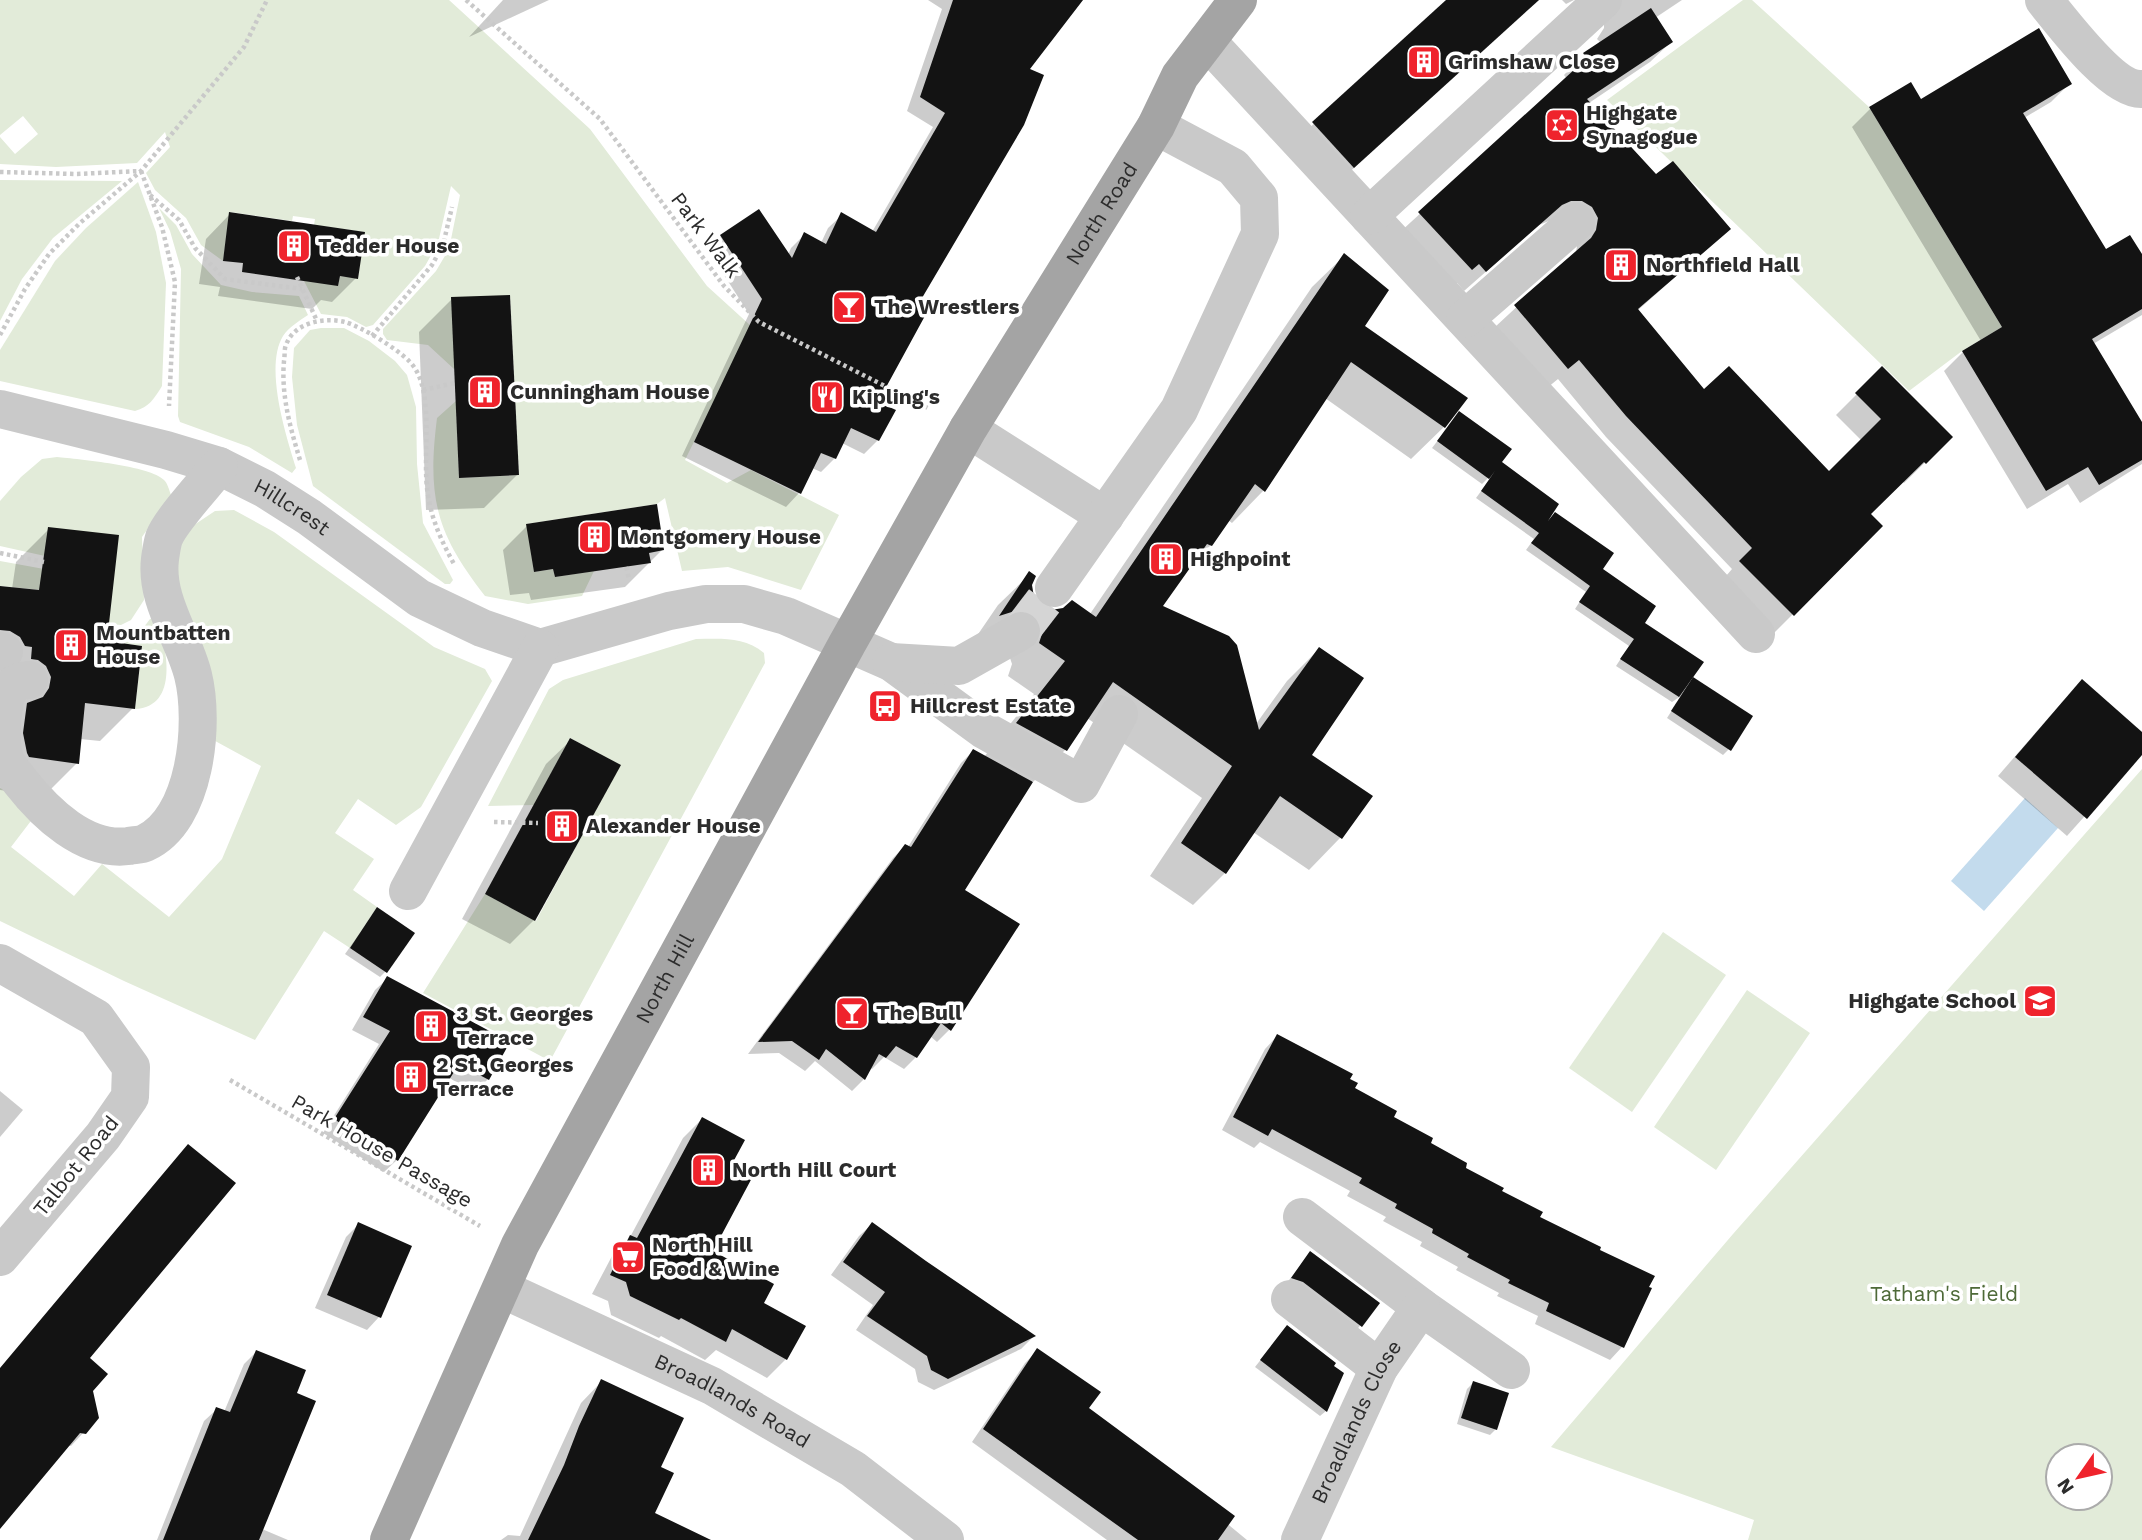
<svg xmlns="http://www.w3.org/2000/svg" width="2142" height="1540" font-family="'Work Sans',sans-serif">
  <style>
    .green { fill: #e2ebd9; fill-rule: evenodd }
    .water { fill: #c3dbed }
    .shadow { fill: #0003 }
    .building { fill: #131313 }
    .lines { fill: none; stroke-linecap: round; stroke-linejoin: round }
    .minor-tunnel { stroke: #d5d5d5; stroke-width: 38; stroke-dasharray: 38 19; stroke-linecap: butt }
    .path { stroke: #c9c9c9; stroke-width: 4.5; stroke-dasharray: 3.5 3.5; stroke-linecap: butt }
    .minor { stroke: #c9c9c9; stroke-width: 38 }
    .major { stroke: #a4a4a4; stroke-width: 38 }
    .labels { text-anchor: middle; stroke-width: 7; stroke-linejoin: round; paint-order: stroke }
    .poi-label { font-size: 21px; font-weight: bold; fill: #2c2c2c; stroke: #fff; text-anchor: start }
    .street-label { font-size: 21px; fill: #2c2c2c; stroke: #fff }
    .park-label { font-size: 21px; fill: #4e6a38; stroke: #fff }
  </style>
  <rect width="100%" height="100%" fill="#fff"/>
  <!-- green -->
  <g class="green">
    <path d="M0,0H449L590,129L707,286L751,326L685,460L727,483L751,470L839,515L801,590L728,567L682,571L665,498L657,504L527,524L534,572L553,569L555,577L594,571L582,596L528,604L485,596C436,533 427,498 437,418L456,401L459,478L519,475L510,296L454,369L428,345L387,340L383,334V329L436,271L449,249L460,195L451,186L438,243L425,266L373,325L366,327L347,317L321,314L304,281L338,285L340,276L358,278L364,232L314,225L315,219L293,216L292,221L230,212L223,261L201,245L186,218L155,190L146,173L170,147L165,132L137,163L56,167L0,164V137L15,154L38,134L23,116L0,135Z"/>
    <path d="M1743,0H1752L1869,107L2002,327L1962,351L1909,391L1607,100Z"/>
    <path d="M0,180L122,181L53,238L22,279L0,321Z"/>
    <path d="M138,182L156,232L166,283L162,386C154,399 149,407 135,411L0,381V350L55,261L86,228Z"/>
    <path d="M159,208L176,225L192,254L221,285L252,292L299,296L308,315C299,321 289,327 283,336C264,367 286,436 296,468L292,473L249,447L180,422L178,416L181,269L170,231Z"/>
    <path d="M321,328H344L369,341L395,361L407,375L416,407L417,464L423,523L453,580L450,584H445L313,486L297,425L292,377L294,348L310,330Z"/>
    <path d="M57,457C78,459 151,466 164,480C168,484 169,490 171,495L142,537L144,600L131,620L121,625L109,624L45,556L0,546V501L21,477L42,459Z"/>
    <path d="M234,510L274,532L434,647L485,669L492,681L421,807L396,825L358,799L335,833L374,859L353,890L377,907L350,948L324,931L255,1040L124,981L0,921V788L19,796L37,813L11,847L74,896L102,864L169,917L222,859L261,766L206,736L175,604V552L191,527L215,511Z"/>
    <path d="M0,561L44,569L41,590L0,586Z"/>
    <path d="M156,618C167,646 180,707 135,709L142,646L121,643L138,635L150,619Z"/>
    <path d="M696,639C720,639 744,636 764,653L765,663L550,1061L423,993L485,894L536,921L620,765L570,738L534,805L488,806L549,689L563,680Z"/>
    <path d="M2142,769V1540H1748L1754,1520L1551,1447L1733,1234ZM2058,1456H2100V1498H2058Z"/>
    <path d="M1663,932L1726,975L1632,1112L1569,1068Z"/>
    <path d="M1747,990L1810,1033L1716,1170L1654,1127Z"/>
  </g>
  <!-- water -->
  <path class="water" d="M2025,798L2058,828L1984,911L1951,881Z"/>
  <!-- shadow -->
  <g class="shadow">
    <path d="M503,0H549L469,37Z"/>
    <path d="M928,0H1083L1027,70L920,299L875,402L878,440L864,454L842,443L835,458L821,472L812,468L799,493L786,507L682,456L749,314L708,250L721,236L788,255L791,248L805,234L821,243L828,228L842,215L872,232L933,127L907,111L942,9Z"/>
    <path d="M1448,0H1539L1333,187L1292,144Z"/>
    <path d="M1562,0H1574L1566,4Z"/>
    <path d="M1590,0H1682L1655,18L1671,42L1650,62L1589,103L1656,177L1729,229L1637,311L1704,392L1829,474L1862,441L1836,415L1882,369L1951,437L1904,483L1902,481L1869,514L1881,526L1772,635L1720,583L1732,569L1606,437L1558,379L1547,388L1495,327L1576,252L1578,240L1549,221L1539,225L1464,291L1457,283L1450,289L1399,233L1567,79L1564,75L1584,54L1601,43L1597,39L1604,28V16Z"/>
    <path d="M2069,84L2051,102L2024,118L2105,252L2142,258V315L2093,344L2142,426V464L2080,503L2068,484L2027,509L1944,371L1963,352L1981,341L1852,127L1871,108Z"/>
    <path d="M230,214L356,278L332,302L321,300L312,309L218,296L220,287L199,284L206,239Z"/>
    <path d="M1344,256L1363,326L1448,423L1411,459L1325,398L1263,491L1232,523L1228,520L1211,545L1187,568L1160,607L1256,724L1287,681L1319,649L1310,755L1370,797L1340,838L1309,870L1253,832L1225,873L1193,905L1150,876L1202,798L1087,718L1065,750L1033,782L1032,781L963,891L1018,925L949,1030L937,1042L930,1036L916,1057L904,1069L884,1057L872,1069L870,1068L864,1079L852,1091L815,1061L805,1071L779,1053L748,1054L893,858L905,846L908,847L961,763L973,751L984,757L1034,694L1008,676L1012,664L1008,652L970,646L998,605L1030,574L1032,597L1041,608L1051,611L1090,614L1312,287Z"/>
    <path d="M452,299L517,475L484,508L426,510L419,332Z"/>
    <path d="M1459,413L1548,521L1555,514L1642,624L1688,685L1729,749L1723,755L1667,718L1681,696L1672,702L1616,666L1629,646L1575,609L1586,592L1526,550L1534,539L1476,498L1490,479L1489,477L1482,484L1432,448Z"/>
    <path d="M527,526L662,550L625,587L531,600L529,593L510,595L503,550Z"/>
    <path d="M49,529L105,643L133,708L100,741L80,739L77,763L44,796L0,790V588L12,589L16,562Z"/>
    <path d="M2064,700L2142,734V752L2067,836L1998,776Z"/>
    <path d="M571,740L534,920L510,944L462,919L546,764Z"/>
    <path d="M377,909L386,971L380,977L345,954Z"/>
    <path d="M388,978L488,1079L475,1092L449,1078L397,1160L384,1172L323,1133L379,1044L352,1030L375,990Z"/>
    <path d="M1277,1036L1348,1080L1352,1089L1464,1169L1538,1218L1597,1251L1650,1289L1622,1347L1610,1360L1535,1324L1538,1316L1497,1296L1499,1293L1456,1270L1458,1267L1420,1246L1422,1242L1383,1221L1386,1217L1347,1196L1350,1191L1260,1142L1254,1148L1222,1130L1265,1049Z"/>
    <path d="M0,1091L23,1110L0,1137Z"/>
    <path d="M702,1119L730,1165L710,1252L762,1304L786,1359L767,1378L716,1350L705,1360L661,1336L659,1338L611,1315L608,1301L592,1294L612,1256L629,1239L683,1138Z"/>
    <path d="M359,1224L410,1246L379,1317L367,1330L315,1308L346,1237Z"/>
    <path d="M872,1224L1033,1337L1021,1349L934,1390L918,1382L915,1369L856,1330L873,1305L831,1275L859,1236Z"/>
    <path d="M1310,1253L1377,1304L1355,1332L1286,1284Z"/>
    <path d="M1282,1333L1332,1366L1326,1411L1320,1416L1255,1367Z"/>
    <path d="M1037,1351L1087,1408L1247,1540H1107L972,1442L1025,1363Z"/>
    <path d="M256,1352L262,1529L288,1540H157L204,1421L217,1409L224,1412L244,1364Z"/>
    <path d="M87,1358L91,1391L84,1432L71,1446L67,1445L0,1526V1369Z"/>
    <path d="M602,1381L652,1514L644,1540H501L508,1535L520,1536L581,1403Z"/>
    <path d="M1473,1383L1496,1429L1490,1435L1457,1424L1467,1389Z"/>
  </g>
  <!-- building -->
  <g class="building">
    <path d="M953,0H1083L1030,69L1044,75L1024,125L922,298L932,303L878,402L896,410L879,441L851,428L836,459L821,453L801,494L694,442L762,299L720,235L759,209L792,258L804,232L826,244L841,212L876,232L945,113L920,97Z"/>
    <path d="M1446,0H1539L1354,168L1312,122Z"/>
    <path d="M1651,8L1673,42L1587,99L1656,174L1673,161L1731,229L1638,309L1704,389L1729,366L1829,471L1881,419L1855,393L1882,366L1953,437L1926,464L1924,462L1871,514L1883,526L1794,616L1739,561L1752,548L1626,416L1579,360L1568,369L1514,305L1591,238L1596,230L1598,218L1592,207L1582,201H1571L1562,205L1486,272L1479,264L1472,270L1418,212L1587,58L1583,53Z"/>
    <path d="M2039,28L2072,84L2023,113L2106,249L2130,235L2142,254V309L2092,339L2142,422V460L2099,485L2088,467L2046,491L1962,351L2002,327L1869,107L1911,82L1921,99Z"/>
    <path d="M229,212L365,232L358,279L340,276L338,286L242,272L243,263L223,261Z"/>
    <path d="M1344,253L1389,290L1365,326L1468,398L1445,428L1351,362L1265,492L1255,484L1212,546L1207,544L1163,606L1229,636L1237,645L1259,730L1319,647L1364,678L1312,755L1373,796L1342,839L1280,796L1226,874L1181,843L1232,766L1113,682L1067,751L1016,723L1065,661L1039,643L1043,631L1040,620L1033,613L1021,609L999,616L1029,571L1036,576L1032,585L1034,597L1042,606L1051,610L1063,608L1072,600L1096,617Z"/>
    <path d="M510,295L519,475L459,478L451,297Z"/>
    <path d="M1459,411L1512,449L1502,462L1559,504L1548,521L1555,512L1614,553L1603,569L1656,606L1645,623L1704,662L1679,697L1620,659L1634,639L1579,602L1590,586L1531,543L1539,533L1481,491L1495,471L1489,479L1437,441Z"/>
    <path d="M657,504L664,550L649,553L651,563L555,577L553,569L534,572L526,524Z"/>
    <path d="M48,527L119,535L107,641L142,646L135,709L85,703L79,764L29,757L27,753L23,733L27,703L43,697L49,688L51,677L46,666L38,660L31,659L32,647L25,646L20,637L10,631L0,630V586L39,590Z"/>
    <path d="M1693,677L1753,716L1731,751L1671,711Z"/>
    <path d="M2082,679L2142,732V755L2087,819L2015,757Z"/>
    <path d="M570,738L621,765L535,921L485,894Z"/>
    <path d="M973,749L1033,782L965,890L1020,924L951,1031L941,1023L917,1058L896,1046L886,1058L879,1054L865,1080L826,1049L819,1060L792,1041L758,1042L905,844L911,847Z"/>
    <path d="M377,907L415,933L387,973L350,948Z"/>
    <path d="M387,976L510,1042L489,1080L459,1064L398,1161L334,1119L390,1031L363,1017Z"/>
    <path d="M1277,1034L1353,1074L1350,1079L1358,1083L1355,1088L1397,1111L1394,1117L1433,1138L1431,1143L1467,1163L1466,1168L1504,1188L1502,1191L1543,1212L1540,1217L1601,1247L1600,1250L1655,1276L1649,1287L1652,1288L1624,1348L1546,1311L1549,1303L1508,1283L1510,1280L1467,1257L1469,1254L1432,1233L1433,1229L1395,1208L1397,1204L1359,1183L1362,1178L1272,1129L1268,1136L1233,1117Z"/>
    <path d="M702,1117L745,1140L732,1164L753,1176L713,1251L774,1284L764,1303L806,1326L787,1360L732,1329L726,1342L681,1318L679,1320L630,1296L626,1282L610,1275L630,1235L637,1238Z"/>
    <path d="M188,1144L236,1183L90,1358L108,1374L93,1391L99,1418L86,1434L80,1433L0,1529V1368Z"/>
    <path d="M358,1222L412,1246L381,1318L327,1295Z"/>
    <path d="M872,1222L926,1261L1036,1336L948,1379L931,1370L927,1356L867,1316L885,1292L843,1262Z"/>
    <path d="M1310,1251L1380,1303L1362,1327L1303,1282L1291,1278Z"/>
    <path d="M1287,1325L1336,1363L1334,1366L1344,1373L1327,1412L1260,1360Z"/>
    <path d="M1037,1348L1101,1392L1089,1408L1235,1516L1218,1540H1138L983,1429Z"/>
    <path d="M256,1350L306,1370L297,1393L316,1401L259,1540H163L216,1407L230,1412Z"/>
    <path d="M601,1379L684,1418L661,1467L674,1473L655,1513L711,1540H528L564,1465L579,1426Z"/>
    <path d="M1473,1381L1509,1393L1497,1430L1461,1418Z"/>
  </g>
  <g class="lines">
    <!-- minor-tunnel -->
    <path class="minor-tunnel" d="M1021,631L1054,588"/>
    <!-- path -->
    <g class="path">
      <path d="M466,0L600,119L724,286L759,322L930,409"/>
      <path d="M141,171L162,227L175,282L169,406"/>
      <path d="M0,172L77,174L140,171"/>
      <path d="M150,195L179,220L195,248L225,279L302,289"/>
      <path d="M297,277L317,321"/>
      <path d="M0,335L25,289L49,254L80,223L141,171L244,47L267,0"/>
      <path d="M372,336L432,265L443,245L452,207"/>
      <path d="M423,390L455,383"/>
      <path d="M300,460C290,427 281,395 284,361C285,356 284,349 286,345C294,322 325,317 345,322C362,327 396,348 409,361C437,388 421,458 428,495C432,521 442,542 454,564"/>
      <path d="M0,553L44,562"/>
      <path d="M626,567L629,579"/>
      <path d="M107,634L130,631"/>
      <path d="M494,822L538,823"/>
      <path d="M230,1080L480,1226"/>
    </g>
    <!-- minor -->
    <g class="minor">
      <path d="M2044,0C2062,22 2113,91 2142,89"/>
      <path d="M1207,41L1756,634"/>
      <path d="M1369,216L1603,0"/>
      <path d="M1465,319L1576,222"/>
      <path id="s1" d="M0,409L166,450L219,466L265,489L309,517L419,598L482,628L540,648L669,611L706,604H744L786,616L891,662L984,730L1081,784L1119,714"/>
      <path d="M968,429L1105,516"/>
      <path d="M1054,588L1179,410L1260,234L1259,198L1233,167L1156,126"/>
      <path d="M0,651L4,652"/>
      <path d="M891,662L959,666L1021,631"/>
      <path d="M29,680C12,681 6,690 4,707C1,725 0,742 5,759C8,767 15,774 20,781C45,813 85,852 129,846C134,845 141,845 145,843C196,820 205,723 193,675C183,636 155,600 160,559C161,552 162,544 164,538C171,520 206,483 219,466"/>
      <path d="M408,891L540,648"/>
      <path d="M0,963L96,1018L131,1067L130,1097L103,1136L0,1257"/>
      <path d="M1302,1217L1421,1307L1511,1370"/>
      <path id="s2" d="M502,1289L712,1386L853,1469L945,1540"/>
      <path d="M1290,1299L1379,1368"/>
      <path id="s3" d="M1300,1540L1379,1368L1421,1307"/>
    </g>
    <!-- major -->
    <path class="major" id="s4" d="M389,1540L520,1245L847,644L968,429L1156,126L1180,76L1238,0"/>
  </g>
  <!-- icons -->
  <defs>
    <g id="building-square" transform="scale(1.75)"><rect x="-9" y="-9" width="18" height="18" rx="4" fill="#ef232c" stroke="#fff"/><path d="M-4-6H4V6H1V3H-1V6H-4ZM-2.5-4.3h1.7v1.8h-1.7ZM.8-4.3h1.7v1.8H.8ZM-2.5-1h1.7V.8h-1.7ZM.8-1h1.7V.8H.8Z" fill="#fff"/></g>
    <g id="synagogue-square" transform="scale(1.75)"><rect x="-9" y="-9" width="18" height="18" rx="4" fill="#ef232c" stroke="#fff"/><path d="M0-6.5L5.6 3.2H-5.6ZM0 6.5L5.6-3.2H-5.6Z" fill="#fff"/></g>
    <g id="bar-square" transform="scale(1.75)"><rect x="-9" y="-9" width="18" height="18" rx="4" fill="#ef232c" stroke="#fff"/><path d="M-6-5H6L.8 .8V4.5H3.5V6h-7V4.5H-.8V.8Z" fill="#fff"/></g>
    <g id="restaurant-square" transform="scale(1.75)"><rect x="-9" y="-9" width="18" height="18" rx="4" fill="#ef232c" stroke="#fff"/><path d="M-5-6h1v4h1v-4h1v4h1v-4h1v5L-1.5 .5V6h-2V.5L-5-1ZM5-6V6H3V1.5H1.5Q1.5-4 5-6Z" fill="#fff"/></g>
    <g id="bus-square" transform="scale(1.75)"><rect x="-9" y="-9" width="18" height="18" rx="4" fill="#ef232c" stroke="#fff"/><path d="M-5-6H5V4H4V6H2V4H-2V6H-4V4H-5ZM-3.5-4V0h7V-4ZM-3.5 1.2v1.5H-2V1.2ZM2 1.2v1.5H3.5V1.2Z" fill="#fff"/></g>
    <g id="school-square" transform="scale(1.75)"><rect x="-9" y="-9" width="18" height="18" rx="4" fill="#ef232c" stroke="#fff"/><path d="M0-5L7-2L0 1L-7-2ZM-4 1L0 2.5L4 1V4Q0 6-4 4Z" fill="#fff"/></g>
    <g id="supermarket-square" transform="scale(1.75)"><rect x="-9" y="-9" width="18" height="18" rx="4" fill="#ef232c" stroke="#fff"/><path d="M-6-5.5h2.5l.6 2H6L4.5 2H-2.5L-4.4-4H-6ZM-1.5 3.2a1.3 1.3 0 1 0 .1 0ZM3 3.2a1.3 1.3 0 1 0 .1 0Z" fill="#fff"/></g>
  </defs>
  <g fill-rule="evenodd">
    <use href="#building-square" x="1424" y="62"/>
    <use href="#synagogue-square" x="1562" y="125"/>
    <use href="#building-square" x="294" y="246"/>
    <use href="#building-square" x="1621" y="265"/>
    <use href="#bar-square" x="849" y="307"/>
    <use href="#building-square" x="485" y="392"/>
    <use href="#restaurant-square" x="827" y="397"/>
    <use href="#building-square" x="595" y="537"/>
    <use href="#building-square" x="1166" y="559"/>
    <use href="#building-square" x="71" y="645"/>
    <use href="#bus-square" x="885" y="706"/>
    <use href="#building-square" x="562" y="826"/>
    <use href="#school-square" x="2040" y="1001"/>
    <use href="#bar-square" x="852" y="1013"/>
    <use href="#building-square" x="431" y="1026"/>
    <use href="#building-square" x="411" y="1077"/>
    <use href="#building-square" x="708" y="1170"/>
    <use href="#supermarket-square" x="628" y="1257"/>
  </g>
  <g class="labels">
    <!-- poi labels -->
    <g class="poi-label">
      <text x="1448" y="69">Grimshaw Close</text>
      <text x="1586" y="120">Highgate<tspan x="1586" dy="24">Synagogue</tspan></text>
      <text x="318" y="253">Tedder House</text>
      <text x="1646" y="272">Northfield Hall</text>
      <text x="874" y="314">The Wrestlers</text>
      <text x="510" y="399">Cunningham House</text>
      <text x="852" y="404">Kipling's</text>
      <text x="620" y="544">Montgomery House</text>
      <text x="1190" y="566">Highpoint</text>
      <text x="96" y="640">Mountbatten<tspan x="96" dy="24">House</tspan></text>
      <text x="910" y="713">Hillcrest Estate</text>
      <text x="586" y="833">Alexander House</text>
      <text x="2016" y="1008" text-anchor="end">Highgate School</text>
      <text x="876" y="1020">The Bull</text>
      <text x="456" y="1021">3 St. Georges<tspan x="456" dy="24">Terrace</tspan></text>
      <text x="436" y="1072">2 St. Georges<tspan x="436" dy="24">Terrace</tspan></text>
      <text x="732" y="1177">North Hill Court</text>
      <text x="652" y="1252">North Hill<tspan x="652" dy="24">Food &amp; Wine</tspan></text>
    </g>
    <!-- street labels -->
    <g class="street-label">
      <text dy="7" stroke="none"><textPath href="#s4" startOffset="1507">North Road</textPath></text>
      <text transform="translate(706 235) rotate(53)" y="7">Park Walk</text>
      <text dy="7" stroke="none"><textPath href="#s1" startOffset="310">Hillcrest</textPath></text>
      <text dy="7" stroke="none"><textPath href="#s4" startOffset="626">North Hill</textPath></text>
      <text transform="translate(382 1151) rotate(30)" y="7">Park House Passage</text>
      <text transform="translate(76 1166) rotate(-51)" y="7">Talbot Road</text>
      <text dy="7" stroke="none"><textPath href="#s2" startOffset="256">Broadlands Road</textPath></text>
      <text dy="7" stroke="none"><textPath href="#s3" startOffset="131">Broadlands Close</textPath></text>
    </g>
    <!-- park labels -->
    <g class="park-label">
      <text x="1944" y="1301">Tatham's Field</text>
    </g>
  </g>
  <!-- north arrow -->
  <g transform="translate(2079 1477) rotate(236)"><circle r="33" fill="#ffffff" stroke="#ababab" stroke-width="2"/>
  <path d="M0-5L12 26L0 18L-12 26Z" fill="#ef232c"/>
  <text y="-10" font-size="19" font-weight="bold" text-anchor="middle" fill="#2c2c2c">N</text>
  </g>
</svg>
